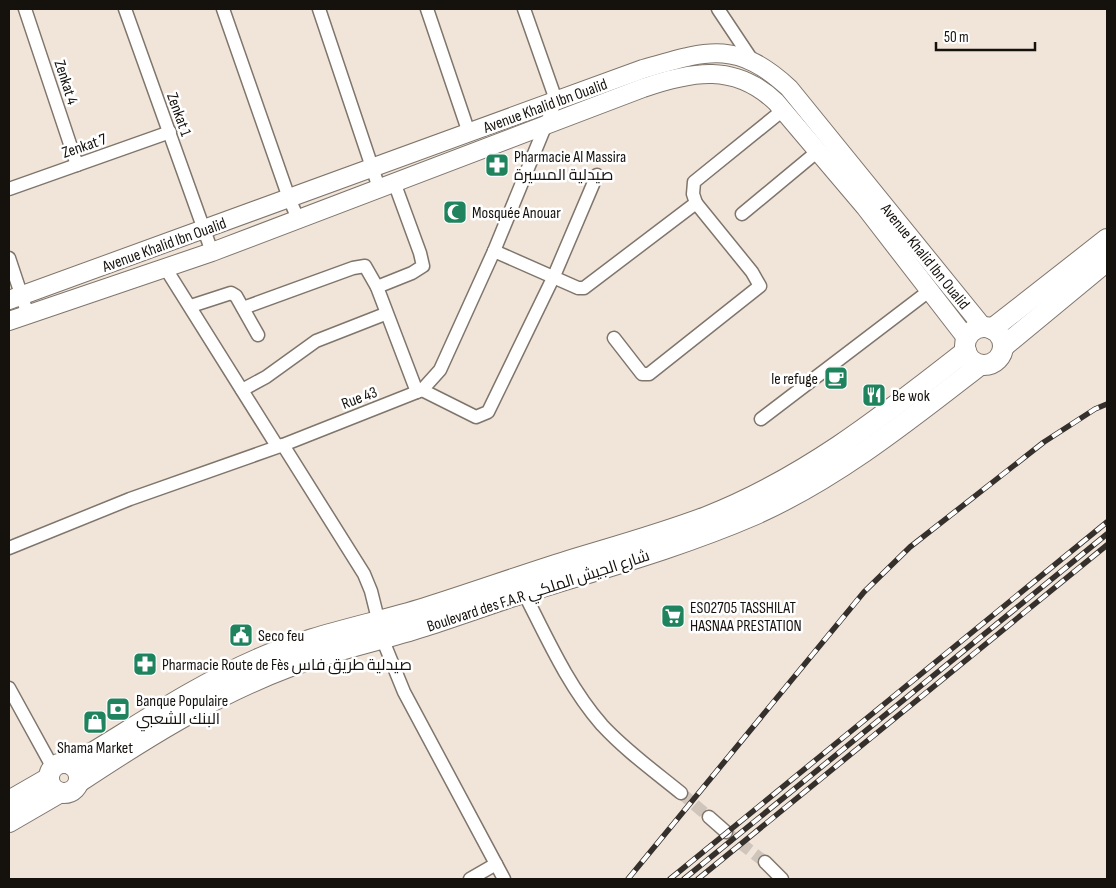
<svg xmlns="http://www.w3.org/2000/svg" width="1116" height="888" font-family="'Sofia Sans Condensed',Cairo,sans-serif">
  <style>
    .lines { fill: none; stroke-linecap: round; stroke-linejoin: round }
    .street-tunnel { stroke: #d0c5bb; stroke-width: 12; stroke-dasharray: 12 6; stroke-linecap: butt }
    .street-casing { stroke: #7f756b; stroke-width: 15 }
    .secondary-casing { stroke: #7f756b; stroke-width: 20 }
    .primary-casing { stroke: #7f756b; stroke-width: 22 }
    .street { stroke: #fff; stroke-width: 12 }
    .secondary { stroke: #fff; stroke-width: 18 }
    .primary { stroke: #fff; stroke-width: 20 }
    .rail-casing { stroke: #35302b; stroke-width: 5.5 }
    .rail { stroke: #fff; stroke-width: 4; stroke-dasharray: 11; stroke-linecap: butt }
    .labels { text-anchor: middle; stroke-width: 5; stroke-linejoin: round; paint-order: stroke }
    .street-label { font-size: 16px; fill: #15110d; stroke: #fff }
    .poi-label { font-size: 16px; fill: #15110d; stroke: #fff; text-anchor: start }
  </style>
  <rect width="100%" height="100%" fill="#f1e5da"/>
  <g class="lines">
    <!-- street-tunnel -->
    <g class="street-tunnel">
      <path d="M681,793L709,817"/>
      <path d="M726,832L765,862"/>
    </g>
    <!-- street casing -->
    <g class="street-casing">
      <g id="street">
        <path d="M25,9L77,165"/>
        <path d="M125,9L212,252"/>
        <path d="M223,9L289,198L298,219"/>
        <path d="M319,9L379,188"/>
        <path d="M427,9L469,133"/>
        <path d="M718,9L754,63"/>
        <path d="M9,189L170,132"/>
        <path d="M742,214L818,151"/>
        <path d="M494,251L578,288H584L696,203L693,194L694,182L783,110"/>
        <path d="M9,258L28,315"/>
        <path d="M166,269L277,446"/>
        <path d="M377,287L412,273L423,266L420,253L394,182"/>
        <path d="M191,306L231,293L236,296L258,335"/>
        <path d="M243,308L353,268L365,266L377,287L417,392"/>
        <path d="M614,338L642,374H649L760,286L752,272L696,203"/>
        <path d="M242,390L266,377L316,341L385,314"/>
        <path d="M422,390L476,417L488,412L554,276L597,175"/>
        <path d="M761,419L929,291"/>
        <path d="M283,445L364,574L371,591L378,619"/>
        <path d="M9,548L130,499L283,445L422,390L440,370L494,251L556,100L524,9"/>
        <path d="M524,593C547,638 568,686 602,725C625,750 654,771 681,793"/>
        <path d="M382,638L404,692L504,879"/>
        <path d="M9,688L53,768"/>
        <path d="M709,817L726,832"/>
        <path d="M765,862L782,879"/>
        <path d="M470,879L496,864"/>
      </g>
    </g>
    <!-- secondary casing -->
    <g class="secondary-casing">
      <g id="secondary">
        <path d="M9,300L643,69C706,51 736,39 789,88L983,327"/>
        <path d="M9,321L212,252L643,88C692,71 735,63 776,102L865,207L967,339"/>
      </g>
    </g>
    <!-- primary casing -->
    <g class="primary-casing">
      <g id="primary">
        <circle cx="984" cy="346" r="19"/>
        <path d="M992,329L1107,239"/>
        <path d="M1003,347L1107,261"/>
        <circle cx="64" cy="778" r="15"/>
        <path d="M72,765C133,729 193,687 258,659C312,635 370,625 425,608C473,593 520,576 568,561C614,547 661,534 706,517C805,478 883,416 966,351"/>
        <path d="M79,782C144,739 212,696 286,668C331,650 379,641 425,626C459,615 492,603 526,592C603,568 680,547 754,515C837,478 909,420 980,365"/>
        <path d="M9,801L49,778"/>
        <path d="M9,822L59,793"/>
      </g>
    </g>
    <!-- street -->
    <use href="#street" class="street"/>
    <!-- secondary -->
    <use href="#secondary" class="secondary"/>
    <!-- primary -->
    <use href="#primary" class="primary"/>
    <!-- rail casing -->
    <g class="rail-casing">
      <g id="rail">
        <path d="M628,879L864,592L910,547L1044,442L1095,409L1107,404"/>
        <path d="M670,879L1107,522"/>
        <path d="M684,879L1107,534"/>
        <path d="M698,879L1107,545"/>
      </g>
    </g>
    <!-- rail -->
    <use href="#rail" class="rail"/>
  </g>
  <!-- icons -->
  <defs>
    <g id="pharmacy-square" transform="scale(1.25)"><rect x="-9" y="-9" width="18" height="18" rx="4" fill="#1f835d" stroke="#fff"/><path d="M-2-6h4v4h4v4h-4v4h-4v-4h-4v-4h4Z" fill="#fff"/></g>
    <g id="mosque-square" transform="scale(1.25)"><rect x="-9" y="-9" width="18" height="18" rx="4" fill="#1f835d" stroke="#fff"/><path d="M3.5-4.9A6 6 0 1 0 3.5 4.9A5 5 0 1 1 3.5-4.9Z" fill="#fff"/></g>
    <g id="cafe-square" transform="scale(1.25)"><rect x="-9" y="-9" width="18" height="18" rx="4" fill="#1f835d" stroke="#fff"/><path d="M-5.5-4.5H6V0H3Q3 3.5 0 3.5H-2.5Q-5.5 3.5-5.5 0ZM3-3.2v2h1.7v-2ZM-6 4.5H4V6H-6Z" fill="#fff"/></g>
    <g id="restaurant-square" transform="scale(1.25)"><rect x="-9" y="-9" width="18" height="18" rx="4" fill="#1f835d" stroke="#fff"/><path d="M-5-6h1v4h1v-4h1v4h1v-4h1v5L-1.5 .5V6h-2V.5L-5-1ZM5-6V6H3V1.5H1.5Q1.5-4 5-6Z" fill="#fff"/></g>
    <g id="supermarket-square" transform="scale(1.25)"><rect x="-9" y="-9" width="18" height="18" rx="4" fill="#1f835d" stroke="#fff"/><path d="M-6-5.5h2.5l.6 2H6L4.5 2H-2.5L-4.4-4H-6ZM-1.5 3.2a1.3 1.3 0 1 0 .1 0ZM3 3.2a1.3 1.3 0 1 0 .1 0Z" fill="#fff"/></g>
    <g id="civic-square" transform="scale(1.25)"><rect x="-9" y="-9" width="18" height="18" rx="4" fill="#1f835d" stroke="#fff"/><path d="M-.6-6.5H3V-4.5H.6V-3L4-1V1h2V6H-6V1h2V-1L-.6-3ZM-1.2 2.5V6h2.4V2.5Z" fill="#fff"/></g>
    <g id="bank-square" transform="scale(1.25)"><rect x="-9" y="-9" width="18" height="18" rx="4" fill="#1f835d" stroke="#fff"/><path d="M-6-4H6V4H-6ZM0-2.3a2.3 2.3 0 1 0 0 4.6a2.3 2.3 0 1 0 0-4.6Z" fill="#fff"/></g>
    <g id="shop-square" transform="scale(1.25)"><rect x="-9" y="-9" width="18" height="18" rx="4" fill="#1f835d" stroke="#fff"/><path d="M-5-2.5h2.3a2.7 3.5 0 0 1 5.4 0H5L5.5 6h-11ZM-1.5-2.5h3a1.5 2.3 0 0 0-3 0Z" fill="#fff"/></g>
  </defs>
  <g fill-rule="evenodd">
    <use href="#pharmacy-square" x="497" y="165"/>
    <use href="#mosque-square" x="455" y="212"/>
    <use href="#cafe-square" x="836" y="378"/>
    <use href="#restaurant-square" x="874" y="395"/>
    <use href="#supermarket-square" x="673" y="616"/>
    <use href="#civic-square" x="241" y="635"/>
    <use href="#pharmacy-square" x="145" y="664"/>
    <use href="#bank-square" x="118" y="709"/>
    <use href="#shop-square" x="95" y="722"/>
  </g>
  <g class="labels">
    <!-- street labels -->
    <g class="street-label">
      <text transform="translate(67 82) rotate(72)" y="6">Zenkat 4</text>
      <text transform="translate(545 105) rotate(-20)" y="6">Avenue Khalid Ibn Oualid</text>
      <text transform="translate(180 114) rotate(70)" y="6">Zenkat 1</text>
      <text transform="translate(84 145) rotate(-19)" y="6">Zenkat 7</text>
      <text transform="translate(164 244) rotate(-20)" y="6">Avenue Khalid Ibn Oualid</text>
      <text transform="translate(926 256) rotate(51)" y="6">Avenue Khalid Ibn Oualid</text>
      <text transform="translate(359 397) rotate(-21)" y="6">Rue 43</text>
      <text transform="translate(538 590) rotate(-18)" y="6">Boulevard des F.A.R شارع الجيش الملكي</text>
    </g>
    <!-- poi labels -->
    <g class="poi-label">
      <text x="514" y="162">Pharmacie Al Massira<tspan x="514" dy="18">صيدلية المسيرة</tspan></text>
      <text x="472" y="218">Mosquée Anouar</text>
      <text x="818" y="384" text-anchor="end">le refuge</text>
      <text x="892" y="401">Be wok</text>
      <text x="690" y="613">ES02705 TASSHILAT<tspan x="690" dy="18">HASNAA PRESTATION</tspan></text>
      <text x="258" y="641">Seco feu</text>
      <text x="162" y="670">Pharmacie Route de Fès صيدلية طريق فاس</text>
      <text x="136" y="706">Banque Populaire<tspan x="136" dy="18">البنك الشعبي</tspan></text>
      <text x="95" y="753" text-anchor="middle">Shama Market</text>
    </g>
  </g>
  <!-- border -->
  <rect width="1116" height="888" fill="none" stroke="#15110d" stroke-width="20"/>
  <!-- scale -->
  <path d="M936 42v8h99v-8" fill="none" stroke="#15110d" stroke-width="2.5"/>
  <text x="944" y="42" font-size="15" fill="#15110d" stroke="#ffffff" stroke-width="4" paint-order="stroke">50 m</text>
</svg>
